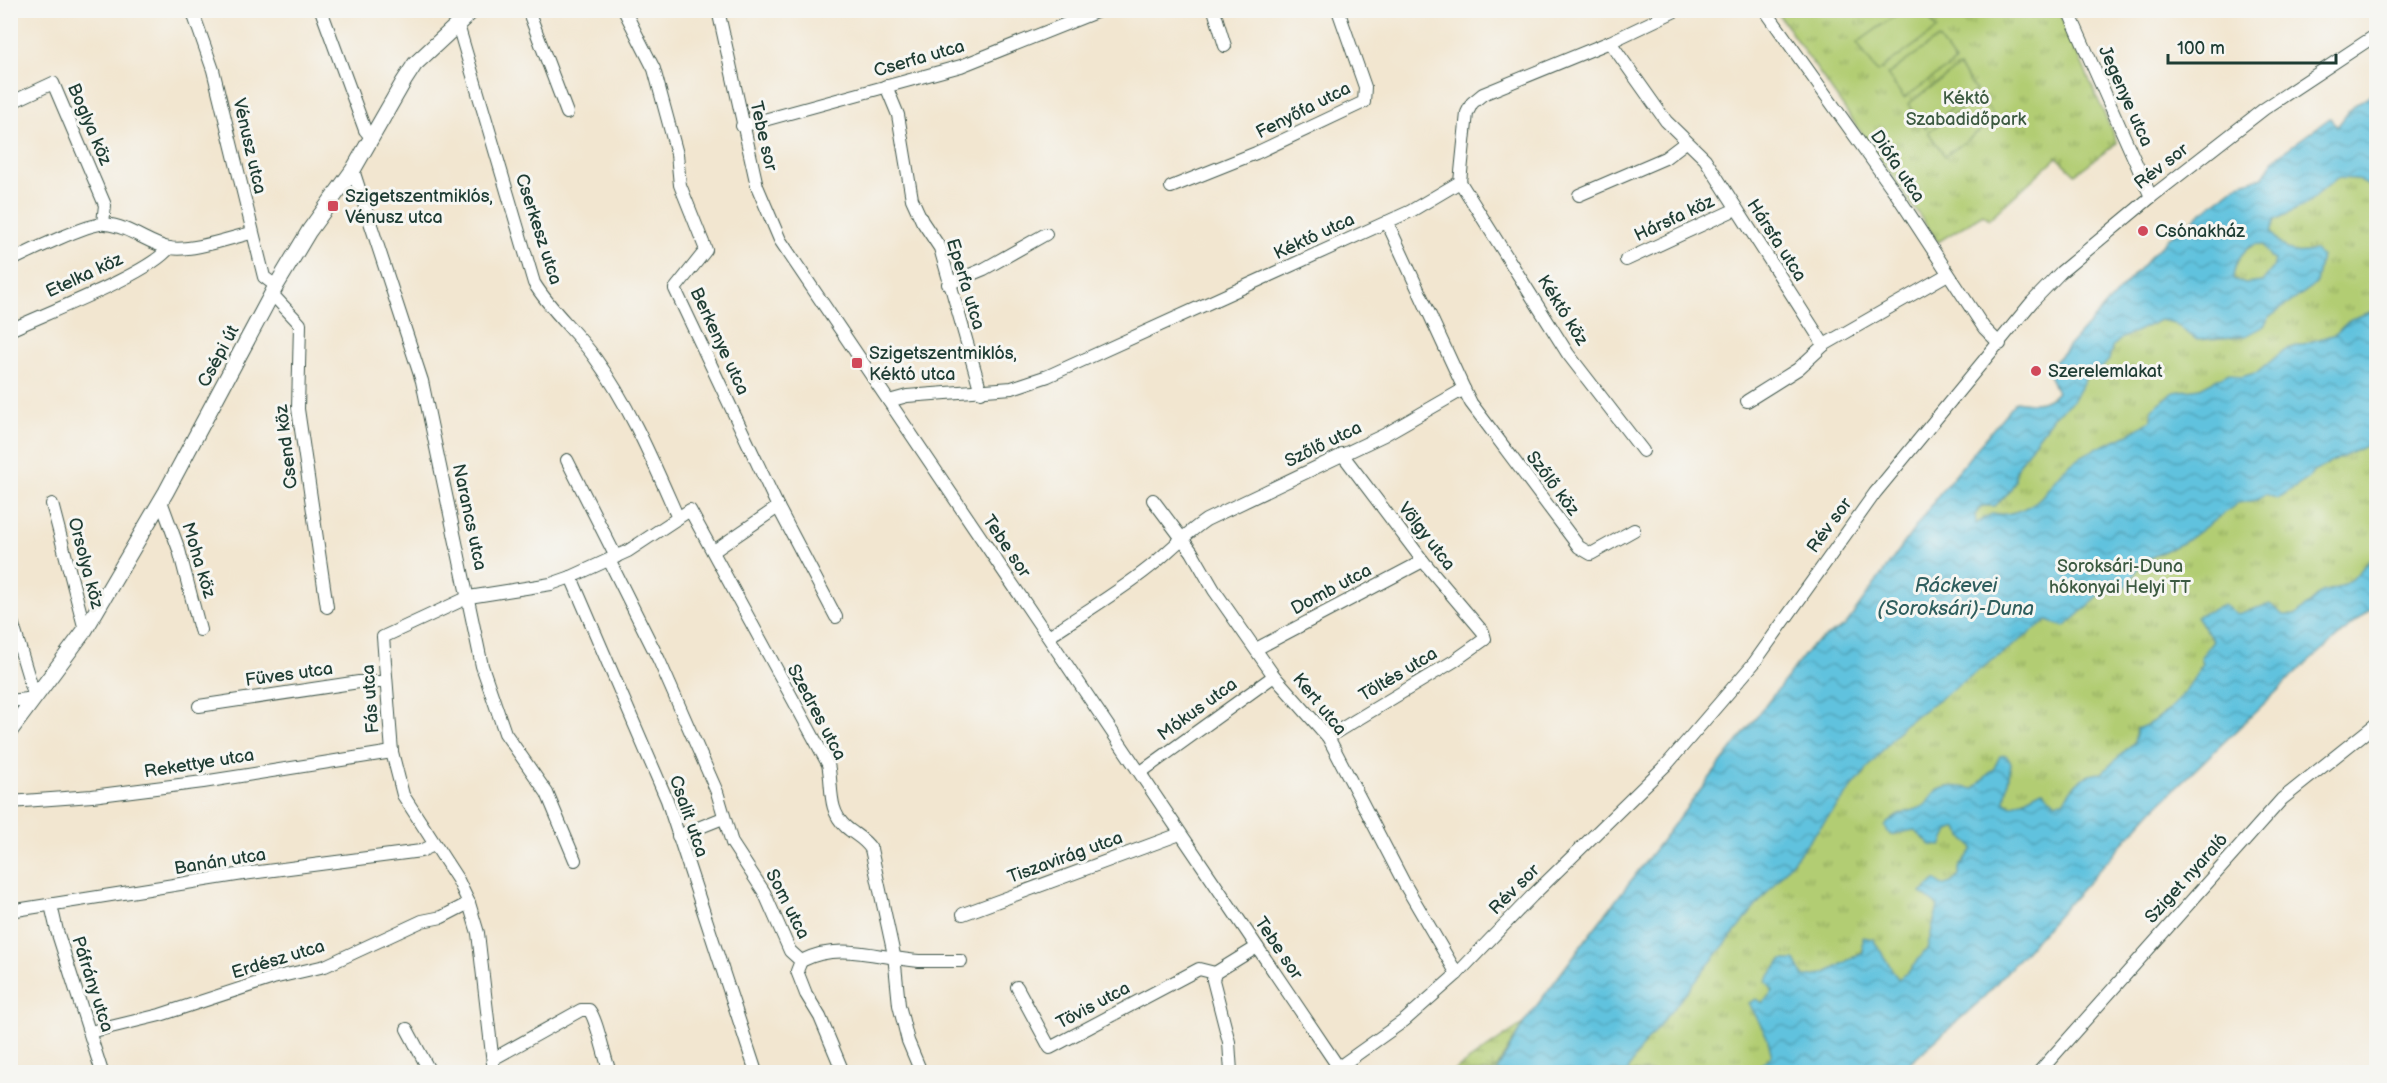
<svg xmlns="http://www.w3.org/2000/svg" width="2387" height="1083" font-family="'Balsamiq Sans',sans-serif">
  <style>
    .wetland { fill: url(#wetland-marsh); stroke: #688554; stroke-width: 1.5 }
    .park { fill: url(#park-tufts); stroke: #688554; stroke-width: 1.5 }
    .pitch { fill: #b2cd73; stroke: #688554; stroke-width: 1.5 }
    .water { fill: url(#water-waves); stroke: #408089; stroke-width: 1.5; fill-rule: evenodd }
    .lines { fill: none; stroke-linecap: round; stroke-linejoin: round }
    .minor-casing { stroke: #3f564b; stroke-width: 14 }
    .tertiary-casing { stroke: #3f564b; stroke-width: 17 }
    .minor { stroke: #fff; stroke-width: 12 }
    .tertiary { stroke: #fff; stroke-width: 15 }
    .poi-dot { fill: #d1495b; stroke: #f6f6f2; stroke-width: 2 }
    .labels { text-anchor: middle; stroke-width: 6; stroke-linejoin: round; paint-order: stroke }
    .street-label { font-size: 18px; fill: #1f3d34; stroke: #f6f6f2 }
    .park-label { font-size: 18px; fill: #3c5a41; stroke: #f6f6f2 }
    .poi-label { font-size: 18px; fill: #1f3d34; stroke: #f6f6f2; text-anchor: start }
    .water-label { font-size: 20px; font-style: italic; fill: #2f5e5e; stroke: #f6f6f2 }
  </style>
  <defs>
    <pattern id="wetland-marsh" width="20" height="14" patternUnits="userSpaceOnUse" patternTransform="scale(1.5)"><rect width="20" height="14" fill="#b2cd73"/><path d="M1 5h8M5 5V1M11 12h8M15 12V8" fill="none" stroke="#90a85f"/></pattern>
    <pattern id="park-tufts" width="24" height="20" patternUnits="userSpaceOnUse" patternTransform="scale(1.5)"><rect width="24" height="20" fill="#b2cd73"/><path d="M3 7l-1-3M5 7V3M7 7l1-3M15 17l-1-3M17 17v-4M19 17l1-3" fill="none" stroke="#90a85f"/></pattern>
    <pattern id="water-waves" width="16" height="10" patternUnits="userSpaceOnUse" patternTransform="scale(1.5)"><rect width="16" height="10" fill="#60c2de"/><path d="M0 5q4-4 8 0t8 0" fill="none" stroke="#4f9fb5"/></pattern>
  </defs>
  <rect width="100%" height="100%" fill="#f6f6f2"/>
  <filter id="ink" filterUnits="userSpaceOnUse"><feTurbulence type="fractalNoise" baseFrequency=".0167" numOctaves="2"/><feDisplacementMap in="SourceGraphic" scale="12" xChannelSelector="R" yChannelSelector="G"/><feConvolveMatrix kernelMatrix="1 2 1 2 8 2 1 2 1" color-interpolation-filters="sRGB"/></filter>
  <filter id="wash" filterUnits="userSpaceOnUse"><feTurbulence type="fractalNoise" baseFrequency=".008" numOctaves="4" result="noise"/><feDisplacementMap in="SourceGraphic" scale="24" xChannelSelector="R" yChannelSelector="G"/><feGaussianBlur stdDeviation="1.35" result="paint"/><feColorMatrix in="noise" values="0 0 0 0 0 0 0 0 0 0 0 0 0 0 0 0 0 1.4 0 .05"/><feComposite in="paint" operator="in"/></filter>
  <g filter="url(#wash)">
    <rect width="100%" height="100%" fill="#f2e6d0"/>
    <!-- wetland -->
    <path class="wetland" d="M1524,1023L1496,1072H1452Z"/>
    <!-- park -->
    <g class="park">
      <path d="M1776,11H2059L2117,143L2075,174L2057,157L1989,219L1983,214L1938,242Z"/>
      <path d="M2376,91V604L2299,670L2154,809L1981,1000L1900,1072H1490L1498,1066L1524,1023L1590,934L1812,645L1845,626L1940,493L2016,401C2032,404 2045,405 2057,392L2047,370L2165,241L2239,184L2263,177L2274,159L2330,118L2337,127L2353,106Z"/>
    </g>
    <!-- pitch -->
    <g class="pitch">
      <path d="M1903,10L1924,11L1937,29L1877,72L1857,43Z"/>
      <path d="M1938,38L1955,62L1904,98L1887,75Z"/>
      <path d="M1959,67L1976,91L1925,128L1908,104Z"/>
      <path d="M1979,96L1996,119L1945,156L1928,132Z"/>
    </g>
    <!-- water -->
    <g class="water">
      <path d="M2376,91V154L2374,155L2376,182L2371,187L2356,179L2337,178L2305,205L2275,220L2271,232C2283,250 2292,257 2314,250L2321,256L2316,284L2270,317L2264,326L2246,336L2197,340L2174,323L2160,320L2122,338L2112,347L2109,360L2101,369L2087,376L2072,401L2053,417L2032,445L2016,469L2015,481L2009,492L1995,506H1982L1975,515L1976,524L1993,513C2004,516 2018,512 2029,506C2045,498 2052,480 2063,470C2088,446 2126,441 2152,419V409L2174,392L2200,388L2229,373L2241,377L2258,372L2284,350L2335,334L2351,319L2376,310V441L2313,471L2308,479L2277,499L2266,494L2257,500L2238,503L2186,541L2143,561L2126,587L2104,592L2065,627L2047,621L1903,725L1641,1048L1627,1072H1496L1524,1023L1590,934L1812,645L1845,626L1940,493L2016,401C2032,404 2045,406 2057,392L2047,370L2165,241L2239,184L2263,177L2274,159L2330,118L2337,127L2353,106ZM2256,244L2263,245L2271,258L2275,260L2273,268L2262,282L2245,284L2233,279C2234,264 2242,249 2256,244Z"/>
      <path d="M2376,554V604L2299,670L2154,809L1981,1000L1900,1072H1751L1772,1056L1767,1037L1749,1003L1756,999L1763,1003L1773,991L1766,981L1782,960H1795L1804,977C1828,978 1843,961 1863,952V937L1873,939L1898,979L1909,971L1927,949L1938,906L1921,893L1936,880L1942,886L1951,883L1959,876V868L1973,849L1957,828L1949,831L1942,846L1931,845L1914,830L1890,835L1885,827C1894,810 1912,814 1925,805C1929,802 1930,796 1934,793C1946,784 1960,786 1974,789L1994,768L2000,756L2006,755L2011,763L2005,801L2011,806L2042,790L2055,802L2063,801C2075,784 2080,774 2102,773L2134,742L2137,729C2168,718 2187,691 2203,663L2201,657L2213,641L2196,616L2224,605L2237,614L2270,604L2283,615H2296L2322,592L2340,587L2354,577Z"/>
    </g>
  </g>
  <g filter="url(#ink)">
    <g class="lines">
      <!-- minor casing -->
      <g class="minor-casing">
        <g id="minor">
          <path d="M192,10L213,70L264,277L276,286"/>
          <path d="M321,10L365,130L371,137"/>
          <path d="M528,10L567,113"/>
          <path d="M624,10L654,69L677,154L680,185L706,250L675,289L778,507L836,617"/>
          <path d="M718,10L757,186L780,240L1339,1068"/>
          <path d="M1214,10L1225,46"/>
          <path d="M1765,10L1897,195L1984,328L2000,344"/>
          <path d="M2068,10L2151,197"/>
          <path d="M458,25L534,283C551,311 576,331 595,358C630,406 654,464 678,518"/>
          <path d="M1610,42L1666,121L1705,159L1824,345L1948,274"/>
          <path d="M886,86L898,115L912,199L922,221L940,248L981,392"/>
          <path d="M10,103L53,83L105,205L103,223"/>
          <path d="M742,126L961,66L1101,10"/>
          <path d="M353,170L422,381L482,666L505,733L547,793L575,860"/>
          <path d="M1460,182L1568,354L1643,451"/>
          <path d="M1171,187L1256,153L1364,102L1365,87L1338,10"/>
          <path d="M1579,195L1665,158L1686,142"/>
          <path d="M1626,260L1736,209"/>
          <path d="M10,261C26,253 91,222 105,224C129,226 149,244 169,248C191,252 230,238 251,233"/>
          <path d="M948,284L984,269L1046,234"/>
          <path d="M272,294L300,324L298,409L327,607"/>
          <path d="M10,330C46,313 149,274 169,248"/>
          <path d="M1464,389L1471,403L1579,547L1591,554L1634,530"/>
          <path d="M889,401L907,396L1012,388L1048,376L1411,211L1460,182L1467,113L1472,103L1483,94L1610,42L1677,10"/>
          <path d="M1747,401L1798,369L1824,345"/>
          <path d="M567,460L616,557"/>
          <path d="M1153,500L1192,552L1214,590L1274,676L1328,737L1404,883L1457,974"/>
          <path d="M161,501L179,550L200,630"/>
          <path d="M52,504L85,630"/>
          <path d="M714,551L778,507"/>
          <path d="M609,560L659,660L717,792L732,843L764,892L790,951L801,961L797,971L806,994L820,1017L843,1072"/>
          <path d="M571,577L667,800L756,1072"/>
          <path d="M10,615L35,698L10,701"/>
          <path d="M1049,636C1084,612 1123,590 1156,562C1173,547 1187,533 1206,520L1384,435L1464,389L1387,222"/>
          <path d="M1256,649L1423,561"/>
          <path d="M199,706L359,682H385"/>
          <path d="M1328,737L1454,661L1485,639L1483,632L1423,561L1342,454"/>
          <path d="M1141,772L1274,676"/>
          <path d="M10,802L92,796L203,782L392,752"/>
          <path d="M678,836L723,818"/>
          <path d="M51,905L57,931L102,1072"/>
          <path d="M10,911L243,874L421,851L434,845"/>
          <path d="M963,914L1180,834"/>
          <path d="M801,961C838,941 879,958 919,961C933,961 947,961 961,961"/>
          <path d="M1017,987L1050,1048L1199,969L1215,973"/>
          <path d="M407,1029L430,1072"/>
          <path d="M90,1032L160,1015L273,978L325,966L422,921L442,917L469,903"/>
          <path d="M493,1059L581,1010H589C597,1019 604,1057 610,1072"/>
          <path d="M494,1072L478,933L469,903L458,880L403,795L392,752L383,637L469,597L551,584L571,577L628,551L690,510L828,764C833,786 827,810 846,827C855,835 865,839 871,849L894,955L899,1005L908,1041L921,1072"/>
          <path d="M1231,1072L1229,1042L1213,980L1215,973L1257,947"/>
          <path d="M1332,1072L1405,1020L1457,974L1532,896L1668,763L1754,663L1875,493L2032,302L2061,272L2151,197L2264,109L2376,35"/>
          <path d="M2039,1072L2282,799L2376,724"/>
        </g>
      </g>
      <!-- tertiary casing -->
      <g class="tertiary-casing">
        <path id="tertiary" d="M10,731L85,630L166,492L276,286L309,231L353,170L404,81L415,64L473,10"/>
      </g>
      <!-- minor -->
      <use href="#minor" class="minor"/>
      <!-- tertiary -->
      <use href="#tertiary" class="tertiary"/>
    </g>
  </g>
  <!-- markers -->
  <g class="poi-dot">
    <rect x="327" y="200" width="12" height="12" rx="3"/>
    <circle cx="2143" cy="231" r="6"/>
    <rect x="851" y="357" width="12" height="12" rx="3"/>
    <circle cx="2036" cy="371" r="6"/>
  </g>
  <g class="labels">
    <!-- street labels -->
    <g class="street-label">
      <text transform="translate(919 58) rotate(-16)" y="6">Cserfa utca</text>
      <text transform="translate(2126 96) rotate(66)" y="6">Jegenye utca</text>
      <text transform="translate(1303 110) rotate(-27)" y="6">Fenyőfa utca</text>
      <text transform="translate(90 124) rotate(67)" y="6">Boglya köz</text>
      <text transform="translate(764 136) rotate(77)" y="6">Tebe sor</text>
      <text transform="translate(250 146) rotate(77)" y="6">Vénusz utca</text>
      <text transform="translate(1898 166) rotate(56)" y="6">Diófa utca</text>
      <text transform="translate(2161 166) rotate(-38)" y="6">Rév sor</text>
      <text transform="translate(1674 218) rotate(-25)" y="6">Hársfa köz</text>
      <text transform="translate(539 229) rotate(72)" y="6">Cserkesz utca</text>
      <text transform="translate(1314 236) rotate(-25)" y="6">Kéktó utca</text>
      <text transform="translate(1777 240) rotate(57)" y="6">Hársfa utca</text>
      <text transform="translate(84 275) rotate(-25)" y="6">Etelka köz</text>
      <text transform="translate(966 284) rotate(73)" y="6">Eperfa utca</text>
      <text transform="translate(1563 310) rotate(58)" y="6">Kéktó köz</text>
      <text transform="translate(720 341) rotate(65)" y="6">Berkenye utca</text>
      <text transform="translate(218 356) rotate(-62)" y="6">Csépi út</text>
      <text transform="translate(1323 444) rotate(-26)" y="6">Szőlő utca</text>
      <text transform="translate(286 447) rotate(-97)" y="6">Csend köz</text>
      <text transform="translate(1553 483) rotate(53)" y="6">Szőlő köz</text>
      <text transform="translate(470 517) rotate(78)" y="6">Narancs utca</text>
      <text transform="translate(1829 525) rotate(-54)" y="6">Rév sor</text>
      <text transform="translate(1427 536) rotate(52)" y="6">Völgy utca</text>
      <text transform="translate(1007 546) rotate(56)" y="6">Tebe sor</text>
      <text transform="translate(199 560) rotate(73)" y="6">Moha köz</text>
      <text transform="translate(86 563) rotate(75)" y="6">Orsolya köz</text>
      <text transform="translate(1331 589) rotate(-28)" y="6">Domb utca</text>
      <text transform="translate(289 674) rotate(-8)" y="6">Füves utca</text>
      <text transform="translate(1398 674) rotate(-31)" y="6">Töltés utca</text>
      <text transform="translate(370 699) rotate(-94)" y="6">Fás utca</text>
      <text transform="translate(1320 704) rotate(51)" y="6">Kert utca</text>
      <text transform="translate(1197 709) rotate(-36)" y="6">Mókus utca</text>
      <text transform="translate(817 712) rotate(62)" y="6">Szedres utca</text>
      <text transform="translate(199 763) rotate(-9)" y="6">Rekettye utca</text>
      <text transform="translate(689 816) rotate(71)" y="6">Csalit utca</text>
      <text transform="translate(1065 857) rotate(-20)" y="6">Tiszavirág utca</text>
      <text transform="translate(220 861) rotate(-9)" y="6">Banán utca</text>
      <text transform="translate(2186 878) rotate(-48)" y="6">Sziget nyaraló</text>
      <text transform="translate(1514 889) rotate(-45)" y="6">Rév sor</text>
      <text transform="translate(788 904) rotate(63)" y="6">Som utca</text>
      <text transform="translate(1279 948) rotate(56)" y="6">Tebe sor</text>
      <text transform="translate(278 959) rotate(-17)" y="6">Erdész utca</text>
      <text transform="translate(93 984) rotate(72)" y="6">Páfrány utca</text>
      <text transform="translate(1093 1005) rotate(-28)" y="6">Tövis utca</text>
    </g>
    <!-- park labels -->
    <g class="park-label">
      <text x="1966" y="104">Kéktó<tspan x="1966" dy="21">Szabadidőpark</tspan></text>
      <text x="2120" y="572">Soroksári-Duna<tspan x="2120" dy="21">hókonyai Helyi TT</tspan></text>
    </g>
    <!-- poi labels -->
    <g class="poi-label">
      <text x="345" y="202">Szigetszentmiklós,<tspan x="345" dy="21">Vénusz utca</tspan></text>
      <text x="2155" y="237">Csónakház</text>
      <text x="869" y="359">Szigetszentmiklós,<tspan x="869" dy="21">Kéktó utca</tspan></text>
      <text x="2048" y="377">Szerelemlakat</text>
    </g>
    <!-- water labels -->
    <g class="water-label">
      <text x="1956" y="592">Ráckevei<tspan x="1956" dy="23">(Soroksári)-Duna</tspan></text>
    </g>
  </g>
  <!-- margin -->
  <rect width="2387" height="1083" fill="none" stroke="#f6f6f2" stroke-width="36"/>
  <!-- scale -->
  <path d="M2168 54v9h168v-9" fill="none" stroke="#1f3d34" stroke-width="3"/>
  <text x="2177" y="54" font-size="18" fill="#1f3d34" stroke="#f6f6f2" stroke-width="4.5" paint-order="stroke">100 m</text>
</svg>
